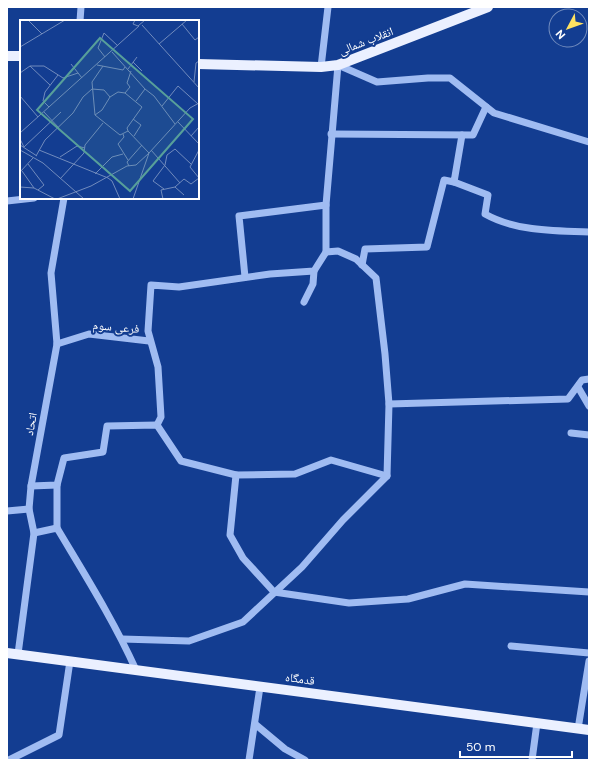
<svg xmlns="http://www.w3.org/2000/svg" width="596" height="767" font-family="'DM Sans','Noto Naskh Arabic',sans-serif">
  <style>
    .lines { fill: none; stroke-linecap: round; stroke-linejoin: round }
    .minor { stroke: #a0bcf2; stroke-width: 7 }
    .major { stroke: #ebf0ff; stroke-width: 10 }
    .labels { text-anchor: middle; stroke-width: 4; stroke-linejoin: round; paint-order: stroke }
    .street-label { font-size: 12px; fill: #fff; stroke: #133d91 }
    .inset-road { fill: none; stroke: #718bbd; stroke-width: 1 }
    .view { fill: #579f9a; fill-opacity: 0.15; stroke: #579f9a; stroke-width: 2 }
    .inset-edge { fill: none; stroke: #fff; stroke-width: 2 }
  </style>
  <rect width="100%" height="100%" fill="#133d91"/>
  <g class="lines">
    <!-- minor -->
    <g class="minor">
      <path d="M80,21L81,7"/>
      <path d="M321,67L328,7"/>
      <path d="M331,134L473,135L486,107"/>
      <path d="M454,182L488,195L485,214C515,231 554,231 589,232"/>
      <path d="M7,201L34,198"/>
      <path d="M362,265L365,249L427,247L444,180L454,182L462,135"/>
      <path d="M245,277L239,216L326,205"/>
      <path d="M304,302L313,284L314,271"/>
      <path d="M57,344L89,334L149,341"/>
      <path d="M578,387L589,406"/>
      <path d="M389,404L568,399L582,380L589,379"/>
      <path d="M157,425L161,417L158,367L148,331L151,285L179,287L270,274L314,271L326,252"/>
      <path d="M571,433L589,435"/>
      <path d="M387,476L331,460L295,474L236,475L230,535L243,558L274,592L349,603L408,599L465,584L589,592"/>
      <path d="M57,485V528"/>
      <path d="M31,486L57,485L64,458L103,452L107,426L157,425L181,461L236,475"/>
      <path d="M7,511L29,509"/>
      <path d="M34,533L57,528C85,575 114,621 136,670"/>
      <path d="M122,639L189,641L243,622L302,567L343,520L387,476L389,404L385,354L376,278L356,259L338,251L326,252V205L338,65L377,82L428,78H450L494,113L589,142"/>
      <path d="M511,646L589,653"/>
      <path d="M18,654L34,533L29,509L31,486L57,344L51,273L64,198"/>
      <path d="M255,724L285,749L305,760"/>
      <path d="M578,729L589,661"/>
      <path d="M9,760L59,735L70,661"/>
      <path d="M249,760L260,687"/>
      <path d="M532,760L537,723"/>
    </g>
    <!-- major -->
    <g class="major">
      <path d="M7,56H21"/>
      <path d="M198,64L321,67L338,65L488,7"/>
      <path d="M7,653L589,730"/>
    </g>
  </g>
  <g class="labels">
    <!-- street labels -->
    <g class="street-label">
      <text transform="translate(366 41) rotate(-21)" y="4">انقلاب شمالی</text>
      <text transform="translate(116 327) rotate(5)" y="4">فرعی سوم</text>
      <text transform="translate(31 424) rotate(-79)" y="4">اتحاد</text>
      <text transform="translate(300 679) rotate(8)" y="4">قدمگاه</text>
    </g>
  </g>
  <!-- overview -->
  <g transform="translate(20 20)">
    <rect width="179" height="179" fill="#133d91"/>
    <path class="inset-road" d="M8,0L22,14M115,0L113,4L118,6L125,0M162,4L175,20L179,17M122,5L179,68M139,24L167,0M0,27L45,0M92,32L125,69L134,76L155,104M85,37L78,28L84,13L98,26M113,42L122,51M51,44L62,58M77,45L103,50L105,47M10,46L30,65M108,49L117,37M0,53L10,46H24L43,58L58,53M174,62L176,43L179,41M105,73L122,87L107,108L108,111M0,76L18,97M90,77L98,72L105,73L110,67L107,63L111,51M116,81L125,69M142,86L158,66L178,84M29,87L23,81L25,72L38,55M24,92L39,108M113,99L121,105L114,116M158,102L179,124M0,113L119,6M103,114L104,117L98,124L108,140M171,116L179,107M0,119L4,127L41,92M0,125L17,136M0,130L23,143L64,179M19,130L88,158L92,161L100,179M131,130L160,163M16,136L25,120L53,93L63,77L72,69L84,70L90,77L82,90L75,95M40,137L57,126L65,128M8,144L24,165L18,170M109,146L107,142L122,125M2,151L14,168M0,152L13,138M75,154L92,137L103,134M179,158L170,147L179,130M40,159L64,133L65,125L83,103M0,167L14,168L35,179M155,167L164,175M144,169L133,161L145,145L147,135L155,129L171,144M37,179L71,166L107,146L116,145L129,133L108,111L100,115L75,95L72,62L83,46M113,179L129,133L170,88L179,83M143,179L141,170L155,167L164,159L171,164L179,158"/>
    <path class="view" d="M80,18L173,99L110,171L17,90Z"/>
    <rect width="179" height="179" class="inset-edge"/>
  </g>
  <!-- border -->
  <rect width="596" height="767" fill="none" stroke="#ffffff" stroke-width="16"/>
  <!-- north arrow -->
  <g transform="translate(568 28) rotate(229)"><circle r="19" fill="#133d91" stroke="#718bbd"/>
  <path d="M0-3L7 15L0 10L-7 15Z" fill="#ffe261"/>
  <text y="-6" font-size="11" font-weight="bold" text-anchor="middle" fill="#ffffff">N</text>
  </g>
  <!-- scale -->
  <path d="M460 751v6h112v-6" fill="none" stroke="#ffffff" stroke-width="2"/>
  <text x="466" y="751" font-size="12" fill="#ffffff" stroke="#133d91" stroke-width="3" paint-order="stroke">50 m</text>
</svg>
